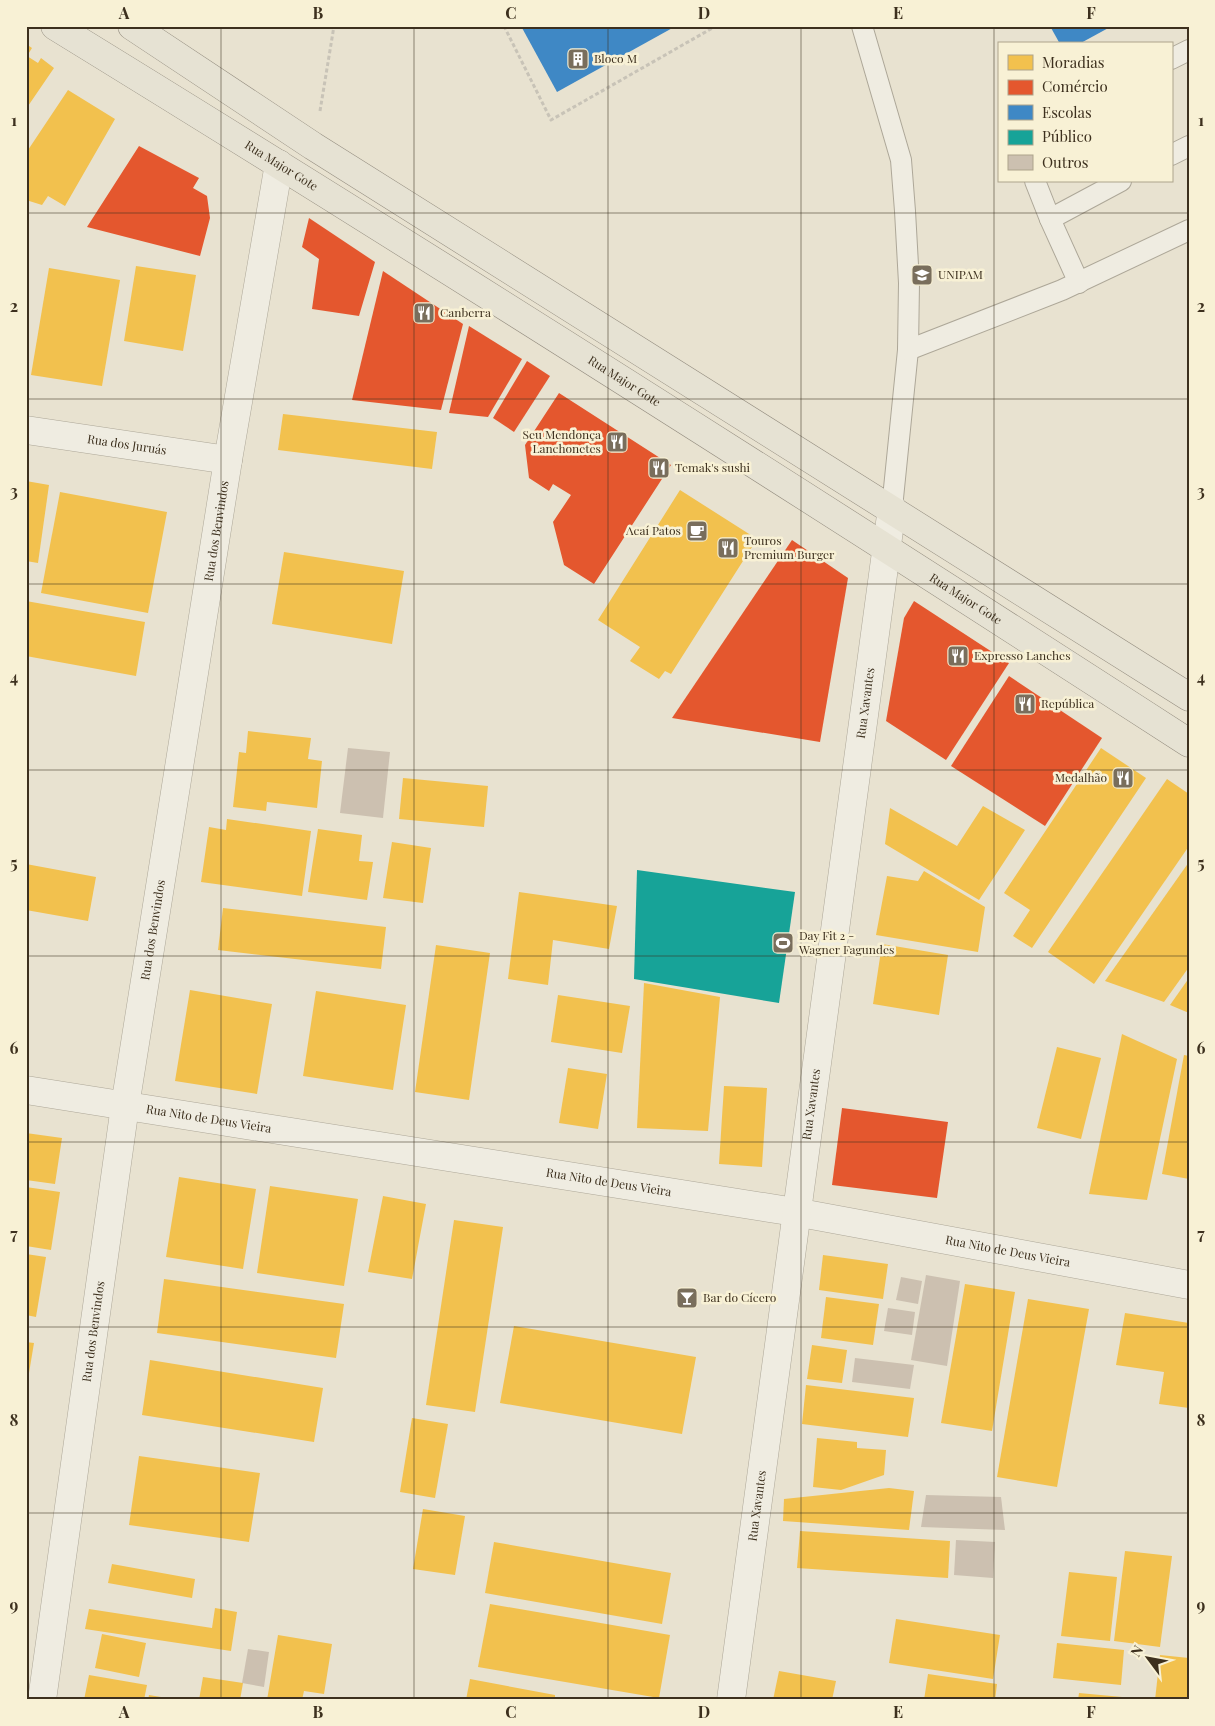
<svg xmlns="http://www.w3.org/2000/svg" width="1215" height="1726" font-family="'Playfair Display',serif">
  <style>
    .homes { fill: #f2c14e }
    .shops { fill: #e4572e }
    .schools { fill: #3f88c5 }
    .public { fill: #17a398 }
    .building { fill: #ccc0b0 }
    .lines { fill: none; stroke-linecap: round; stroke-linejoin: round }
    .service-casing { stroke: #ada798; stroke-width: 22 }
    .minor-casing { stroke: #ada798; stroke-width: 29 }
    .primary-casing { stroke: #938c7f; stroke-width: 29 }
    .path { stroke: #c8c3b7; stroke-width: 3; stroke-dasharray: 4 2.5; stroke-linecap: butt }
    .service { stroke: #efece1; stroke-width: 20 }
    .minor { stroke: #efece1; stroke-width: 28 }
    .primary { stroke: #e6e2d3; stroke-width: 28 }
    .grid { fill: none; stroke: #3d301e; stroke-width: 1; stroke-opacity: 0.55 }
    .labels { text-anchor: middle; stroke-width: 5; stroke-linejoin: round; paint-order: stroke }
    .poi-label { font-size: 12px; fill: #3d301e; stroke: #f8f1d5; text-anchor: start }
    .street-label { font-size: 12px; fill: #3d301e; stroke: #f8f1d5 }
    .neatline { fill: none; stroke: #3d301e; stroke-width: 2 }
    .grid-label { font-size: 16px; text-anchor: middle; font-weight: bold; fill: #3d301e }
  </style>
  <rect width="100%" height="100%" fill="#e8e2d0"/>
  <!-- homes -->
  <g class="homes">
    <path d="M26,44L32,48L27,56L38,63L41,58L54,68L26,109Z"/>
    <path d="M68,90L115,119L65,206L48,196L42,205L26,200V153Z"/>
    <path d="M136,266L196,275L183,351L124,341Z"/>
    <path d="M49,268L120,280L102,386L31,375Z"/>
    <path d="M283,414L437,432L432,469L278,450Z"/>
    <path d="M26,481L49,485L38,563L26,561Z"/>
    <path d="M680,490L757,539L671,674L665,671L659,679L630,661L640,647L598,620Z"/>
    <path d="M60,492L167,512L148,613L41,593Z"/>
    <path d="M284,552L404,571L392,644L272,624Z"/>
    <path d="M26,601L145,622L136,676L26,656Z"/>
    <path d="M248,731L311,738L308,759L322,761L317,808L267,802L266,811L233,807L239,752L246,753Z"/>
    <path d="M1101,748L1146,778L1032,948L1013,936L1030,910L1004,893Z"/>
    <path d="M403,778L488,786L484,827L399,819Z"/>
    <path d="M1167,779L1189,794V846L1094,984L1048,952Z"/>
    <path d="M983,806L1025,830L979,900L885,844L890,808L957,846Z"/>
    <path d="M227,819L311,831L302,896L201,882L209,827L226,830Z"/>
    <path d="M318,829L362,835L359,861L373,862L367,900L308,892Z"/>
    <path d="M392,842L431,848L423,903L383,898Z"/>
    <path d="M1189,862V967L1164,1002L1105,981Z"/>
    <path d="M26,864L96,877L88,921L26,910Z"/>
    <path d="M924,871L985,907L978,952L876,935L887,876L918,881Z"/>
    <path d="M519,892L617,906L609,949L553,940L548,985L508,979Z"/>
    <path d="M223,908L386,927L381,969L218,950Z"/>
    <path d="M882,944L948,955L939,1015L873,1004Z"/>
    <path d="M436,945L490,953L469,1100L415,1092Z"/>
    <path d="M1189,978V1013L1170,1005Z"/>
    <path d="M644,983L720,997L708,1131L637,1128Z"/>
    <path d="M190,990L272,1004L257,1094L175,1081Z"/>
    <path d="M316,991L406,1005L393,1090L303,1076Z"/>
    <path d="M558,995L630,1006L622,1053L551,1042Z"/>
    <path d="M1122,1034L1177,1059L1147,1200L1089,1194Z"/>
    <path d="M1057,1047L1101,1058L1081,1139L1037,1128Z"/>
    <path d="M1184,1055L1189,1056V1179L1162,1174Z"/>
    <path d="M568,1068L607,1074L598,1129L559,1123Z"/>
    <path d="M724,1086L767,1088L762,1167L719,1164Z"/>
    <path d="M26,1133L62,1138L55,1184L26,1180Z"/>
    <path d="M179,1177L256,1189L243,1269L166,1257Z"/>
    <path d="M270,1186L358,1199L344,1286L257,1273Z"/>
    <path d="M26,1187L60,1192L51,1250L26,1246Z"/>
    <path d="M383,1196L426,1204L412,1279L368,1272Z"/>
    <path d="M454,1220L503,1227L475,1412L426,1405Z"/>
    <path d="M26,1254L46,1257L36,1317L26,1315Z"/>
    <path d="M823,1255L888,1264L883,1299L819,1290Z"/>
    <path d="M164,1279L344,1304L336,1358L157,1333Z"/>
    <path d="M965,1284L1015,1292L992,1431L941,1423Z"/>
    <path d="M826,1297L879,1304L873,1345L821,1338Z"/>
    <path d="M1028,1299L1089,1309L1057,1487L997,1477Z"/>
    <path d="M1125,1313L1189,1323V1408L1159,1404L1164,1372L1116,1365Z"/>
    <path d="M514,1326L696,1357L682,1434L500,1403Z"/>
    <path d="M26,1342L34,1343L27,1385H26Z"/>
    <path d="M812,1345L847,1350L842,1383L807,1379Z"/>
    <path d="M150,1360L323,1388L314,1442L142,1415Z"/>
    <path d="M806,1385L914,1398L908,1437L802,1424Z"/>
    <path d="M412,1418L448,1424L435,1498L400,1492Z"/>
    <path d="M817,1438L857,1442V1448L886,1450L884,1475L841,1490L813,1487Z"/>
    <path d="M139,1456L260,1473L249,1542L129,1525Z"/>
    <path d="M889,1488L914,1491L909,1530L783,1521L784,1499Z"/>
    <path d="M423,1509L465,1516L455,1575L413,1569Z"/>
    <path d="M800,1531L950,1541L948,1578L797,1568Z"/>
    <path d="M494,1542L671,1573L662,1624L485,1593Z"/>
    <path d="M1125,1551L1172,1556L1160,1647L1114,1641Z"/>
    <path d="M112,1564L195,1579L192,1598L108,1583Z"/>
    <path d="M1069,1572L1117,1577L1110,1641L1061,1636Z"/>
    <path d="M490,1604L670,1635L659,1698L478,1667Z"/>
    <path d="M215,1608L237,1612L231,1651L85,1629L89,1609L212,1628Z"/>
    <path d="M896,1619L1000,1635L993,1679L889,1663Z"/>
    <path d="M102,1634L146,1643L139,1677L95,1668Z"/>
    <path d="M278,1635L332,1644L324,1694L304,1691L302,1700H267Z"/>
    <path d="M1057,1643L1124,1650L1121,1685L1053,1678Z"/>
    <path d="M1160,1655L1189,1658V1700H1155Z"/>
    <path d="M779,1671L836,1681L832,1700H773Z"/>
    <path d="M928,1674L997,1684L995,1700H924Z"/>
    <path d="M89,1675L147,1685L144,1700H84Z"/>
    <path d="M203,1677L243,1683L240,1700H199Z"/>
    <path d="M470,1679L555,1695V1700H466Z"/>
    <path d="M1079,1693L1133,1698V1700H1078Z"/>
    <path d="M149,1695L173,1699V1700H148Z"/>
  </g>
  <!-- shops -->
  <g class="shops">
    <path d="M139,146L199,178L193,188L207,196L210,218L200,256L87,227Z"/>
    <path d="M309,218L375,262L359,316L312,309L319,259L302,247Z"/>
    <path d="M383,271L463,324L441,410L352,400Z"/>
    <path d="M469,326L522,359L488,417L449,413Z"/>
    <path d="M527,361L550,376L514,432L493,418Z"/>
    <path d="M559,393L671,465L594,584L564,565L553,522L571,495L553,484L549,491L529,478L525,445Z"/>
    <path d="M792,540L848,578L820,742L672,718Z"/>
    <path d="M914,601L1009,663L946,760L886,721L904,618Z"/>
    <path d="M1009,676L1102,738L1045,826L951,766Z"/>
    <path d="M842,1108L948,1122L937,1198L832,1185Z"/>
  </g>
  <!-- schools -->
  <g class="schools">
    <path d="M521,26H676L557,92Z"/>
    <path d="M1050,26H1112L1079,44H1060Z"/>
  </g>
  <!-- public -->
  <path class="public" d="M637,870L795,892L779,1003L634,979Z"/>
  <!-- building -->
  <g class="building">
    <path d="M348,748L390,752L383,818L340,813Z"/>
    <path d="M926,1275L960,1281L947,1366L911,1360Z"/>
    <path d="M901,1277L922,1281L918,1304L896,1300Z"/>
    <path d="M888,1308L915,1312L912,1335L884,1331Z"/>
    <path d="M855,1358L914,1365L910,1389L852,1382Z"/>
    <path d="M926,1495L1001,1497L1005,1530L921,1527Z"/>
    <path d="M956,1540L995,1542L993,1578L954,1575Z"/>
    <path d="M248,1649L269,1652L264,1687L242,1683Z"/>
  </g>
  <g class="lines">
    <!-- service casing -->
    <g class="service-casing">
      <g id="service">
        <path d="M862,26L901,160L905,211L909,283L908,350L892,508"/>
        <path d="M1171,59L1189,50"/>
        <path d="M1171,155L1189,146"/>
        <path d="M1035,181L1050,219"/>
        <path d="M1079,283L1050,219L1121,181"/>
        <path d="M908,350L1062,290L1189,230"/>
      </g>
    </g>
    <!-- minor casing -->
    <g class="minor-casing">
      <g id="minor">
        <path id="s1" d="M26,430L228,460"/>
        <path id="s2" d="M26,1090L795,1212L1189,1285"/>
        <path id="s3" d="M42,1700L125,1106L228,460L279,164"/>
        <path id="s4" d="M731,1700L892,508"/>
      </g>
    </g>
    <!-- primary casing -->
    <g class="primary-casing">
      <g id="primary">
        <path id="s5" d="M55,26C436,260 813,500 1189,743"/>
        <path d="M132,26L313,146L1189,697"/>
      </g>
    </g>
    <!-- path -->
    <g class="path">
      <path d="M504,26L551,120L716,26"/>
      <path d="M320,111L334,26"/>
    </g>
    <!-- service -->
    <use href="#service" class="service"/>
    <!-- minor -->
    <use href="#minor" class="minor"/>
    <!-- primary -->
    <use href="#primary" class="primary"/>
  </g>
  <!-- grid -->
  <path class="grid" d="M221,26V1700M414,26V1700M608,26V1700M801,26V1700M994,26V1700M26,213H1189M26,399H1189M26,584H1189M26,770H1189M26,956H1189M26,1142H1189M26,1327H1189M26,1513H1189"/>
  <!-- icons -->
  <defs>
    <g id="building-square" transform="scale(1.125)"><rect x="-9" y="-9" width="18" height="18" rx="4" fill="#796e5c" stroke="#f8f1d5"/><path d="M-4-6H4V6H1V3H-1V6H-4ZM-2.5-4.3h1.7v1.8h-1.7ZM.8-4.3h1.7v1.8H.8ZM-2.5-1h1.7V.8h-1.7ZM.8-1h1.7V.8H.8Z" fill="#fff"/></g>
    <g id="university-square" transform="scale(1.125)"><rect x="-9" y="-9" width="18" height="18" rx="4" fill="#796e5c" stroke="#f8f1d5"/><path d="M0-5L7-2L0 1L-7-2ZM-4 1L0 2.5L4 1V4Q0 6-4 4Z" fill="#fff"/></g>
    <g id="restaurant-square" transform="scale(1.125)"><rect x="-9" y="-9" width="18" height="18" rx="4" fill="#796e5c" stroke="#f8f1d5"/><path d="M-5-6h1v4h1v-4h1v4h1v-4h1v5L-1.5 .5V6h-2V.5L-5-1ZM5-6V6H3V1.5H1.5Q1.5-4 5-6Z" fill="#fff"/></g>
    <g id="cafe-square" transform="scale(1.125)"><rect x="-9" y="-9" width="18" height="18" rx="4" fill="#796e5c" stroke="#f8f1d5"/><path d="M-5.5-4.5H6V0H3Q3 3.5 0 3.5H-2.5Q-5.5 3.5-5.5 0ZM3-3.2v2h1.7v-2ZM-6 4.5H4V6H-6Z" fill="#fff"/></g>
    <g id="stadium-square" transform="scale(1.125)"><rect x="-9" y="-9" width="18" height="18" rx="4" fill="#796e5c" stroke="#f8f1d5"/><path d="M0-5a6.5 5 0 1 0 0 10a6.5 5 0 1 0 0-10ZM-3.5-1.8h7v3.6h-7Z" fill="#fff"/></g>
    <g id="bar-square" transform="scale(1.125)"><rect x="-9" y="-9" width="18" height="18" rx="4" fill="#796e5c" stroke="#f8f1d5"/><path d="M-6-5H6L.8 .8V4.5H3.5V6h-7V4.5H-.8V.8Z" fill="#fff"/></g>
  </defs>
  <g fill-rule="evenodd">
    <use href="#building-square" x="578" y="59"/>
    <use href="#university-square" x="922" y="275"/>
    <use href="#restaurant-square" x="424" y="313"/>
    <use href="#restaurant-square" x="617" y="442"/>
    <use href="#restaurant-square" x="659" y="468"/>
    <use href="#cafe-square" x="697" y="531"/>
    <use href="#restaurant-square" x="728" y="548"/>
    <use href="#restaurant-square" x="958" y="656"/>
    <use href="#restaurant-square" x="1025" y="704"/>
    <use href="#restaurant-square" x="1123" y="778"/>
    <use href="#stadium-square" x="783" y="943"/>
    <use href="#bar-square" x="687" y="1298"/>
  </g>
  <g class="labels">
    <!-- poi labels -->
    <g class="poi-label">
      <text x="594" y="63">Bloco M</text>
      <text x="938" y="279">UNIPAM</text>
      <text x="440" y="317">Canberra</text>
      <text x="601" y="439" text-anchor="end">Seu Mendonça<tspan x="601" dy="14">Lanchonetes</tspan></text>
      <text x="675" y="472">Temak's sushi</text>
      <text x="681" y="535" text-anchor="end">Acaí Patos</text>
      <text x="744" y="545">Touros<tspan x="744" dy="14">Premium Burger</tspan></text>
      <text x="974" y="660">Expresso Lanches</text>
      <text x="1041" y="708">República</text>
      <text x="1107" y="782" text-anchor="end">Medalhão</text>
      <text x="799" y="940">Day Fit 2 -<tspan x="799" dy="14">Wagner Fagundes</tspan></text>
      <text x="703" y="1302">Bar do Cícero</text>
    </g>
    <!-- street labels -->
    <g class="street-label">
      <text dy="4" stroke="none"><textPath href="#s5" startOffset="266">Rua Major Gote</textPath></text>
      <text dy="4" stroke="none"><textPath href="#s5" startOffset="671">Rua Major Gote</textPath></text>
      <text dy="4" stroke="none"><textPath href="#s1" startOffset="102">Rua dos Juruás</textPath></text>
      <text dy="4" stroke="none"><textPath href="#s3" startOffset="1182">Rua dos Benvindos</textPath></text>
      <text dy="4" stroke="none"><textPath href="#s5" startOffset="1076">Rua Major Gote</textPath></text>
      <text dy="4" stroke="none"><textPath href="#s4" startOffset="1006">Rua Xavantes</textPath></text>
      <text dy="4" stroke="none"><textPath href="#s3" startOffset="778">Rua dos Benvindos</textPath></text>
      <text dy="4" stroke="none"><textPath href="#s4" startOffset="601">Rua Xavantes</textPath></text>
      <text dy="4" stroke="none"><textPath href="#s2" startOffset="185">Rua Nito de Deus Vieira</textPath></text>
      <text dy="4" stroke="none"><textPath href="#s2" startOffset="590">Rua Nito de Deus Vieira</textPath></text>
      <text dy="4" stroke="none"><textPath href="#s2" startOffset="995">Rua Nito de Deus Vieira</textPath></text>
      <text dy="4" stroke="none"><textPath href="#s3" startOffset="372">Rua dos Benvindos</textPath></text>
      <text dy="4" stroke="none"><textPath href="#s4" startOffset="196">Rua Xavantes</textPath></text>
    </g>
  </g>
  <!-- border -->
  <rect width="1215" height="1726" fill="none" stroke="#f8f1d5" stroke-width="55"/>
  <!-- legend -->
  <rect x="998" y="42" width="175" height="140" fill="#f8f1d5" stroke="#ada48c"/>
  <rect x="1008" y="55" width="25" height="15" fill="#f2c14e" stroke="#ada48c"/>
  <text x="1042" y="68" font-size="15" fill="#3d301e">Moradias</text>
  <rect x="1008" y="80" width="25" height="15" fill="#e4572e" stroke="#ada48c"/>
  <text x="1042" y="92" font-size="15" fill="#3d301e">Comércio</text>
  <rect x="1008" y="105" width="25" height="15" fill="#3f88c5" stroke="#ada48c"/>
  <text x="1042" y="118" font-size="15" fill="#3d301e">Escolas</text>
  <rect x="1008" y="130" width="25" height="15" fill="#17a398" stroke="#ada48c"/>
  <text x="1042" y="142" font-size="15" fill="#3d301e">Público</text>
  <rect x="1008" y="155" width="25" height="15" fill="#ccc0b0" stroke="#ada48c"/>
  <text x="1042" y="168" font-size="15" fill="#3d301e">Outros</text>
  <!-- north arrow -->
  <g transform="translate(1148 1658) rotate(302)" stroke="#f8f1d5" stroke-width="4" paint-order="stroke">
  <path d="M0-4L9 19L0 12L-9 19Z" fill="#3d301e"/>
  <text y="-8" font-size="14" font-weight="bold" text-anchor="middle" fill="#3d301e">N</text>
  </g>
  <rect x="28" y="28" width="1160" height="1670" class="neatline"/>
  <g class="grid-label">
    <text x="124" y="19">A</text>
    <text x="318" y="19">B</text>
    <text x="511" y="19">C</text>
    <text x="704" y="19">D</text>
    <text x="898" y="19">E</text>
    <text x="1091" y="19">F</text>
    <text x="14" y="126">1</text>
    <text x="1201" y="126">1</text>
    <text x="14" y="312">2</text>
    <text x="1201" y="312">2</text>
    <text x="14" y="497">3</text>
    <text x="1201" y="497">3</text>
    <text x="14" y="683">4</text>
    <text x="1201" y="683">4</text>
    <text x="14" y="869">5</text>
    <text x="1201" y="869">5</text>
    <text x="14" y="1054">6</text>
    <text x="1201" y="1054">6</text>
    <text x="14" y="1240">7</text>
    <text x="1201" y="1240">7</text>
    <text x="14" y="1426">8</text>
    <text x="1201" y="1426">8</text>
    <text x="14" y="1611">9</text>
    <text x="1201" y="1611">9</text>
    <text x="124" y="1718">A</text>
    <text x="318" y="1718">B</text>
    <text x="511" y="1718">C</text>
    <text x="704" y="1718">D</text>
    <text x="898" y="1718">E</text>
    <text x="1091" y="1718">F</text>
  </g>
</svg>
